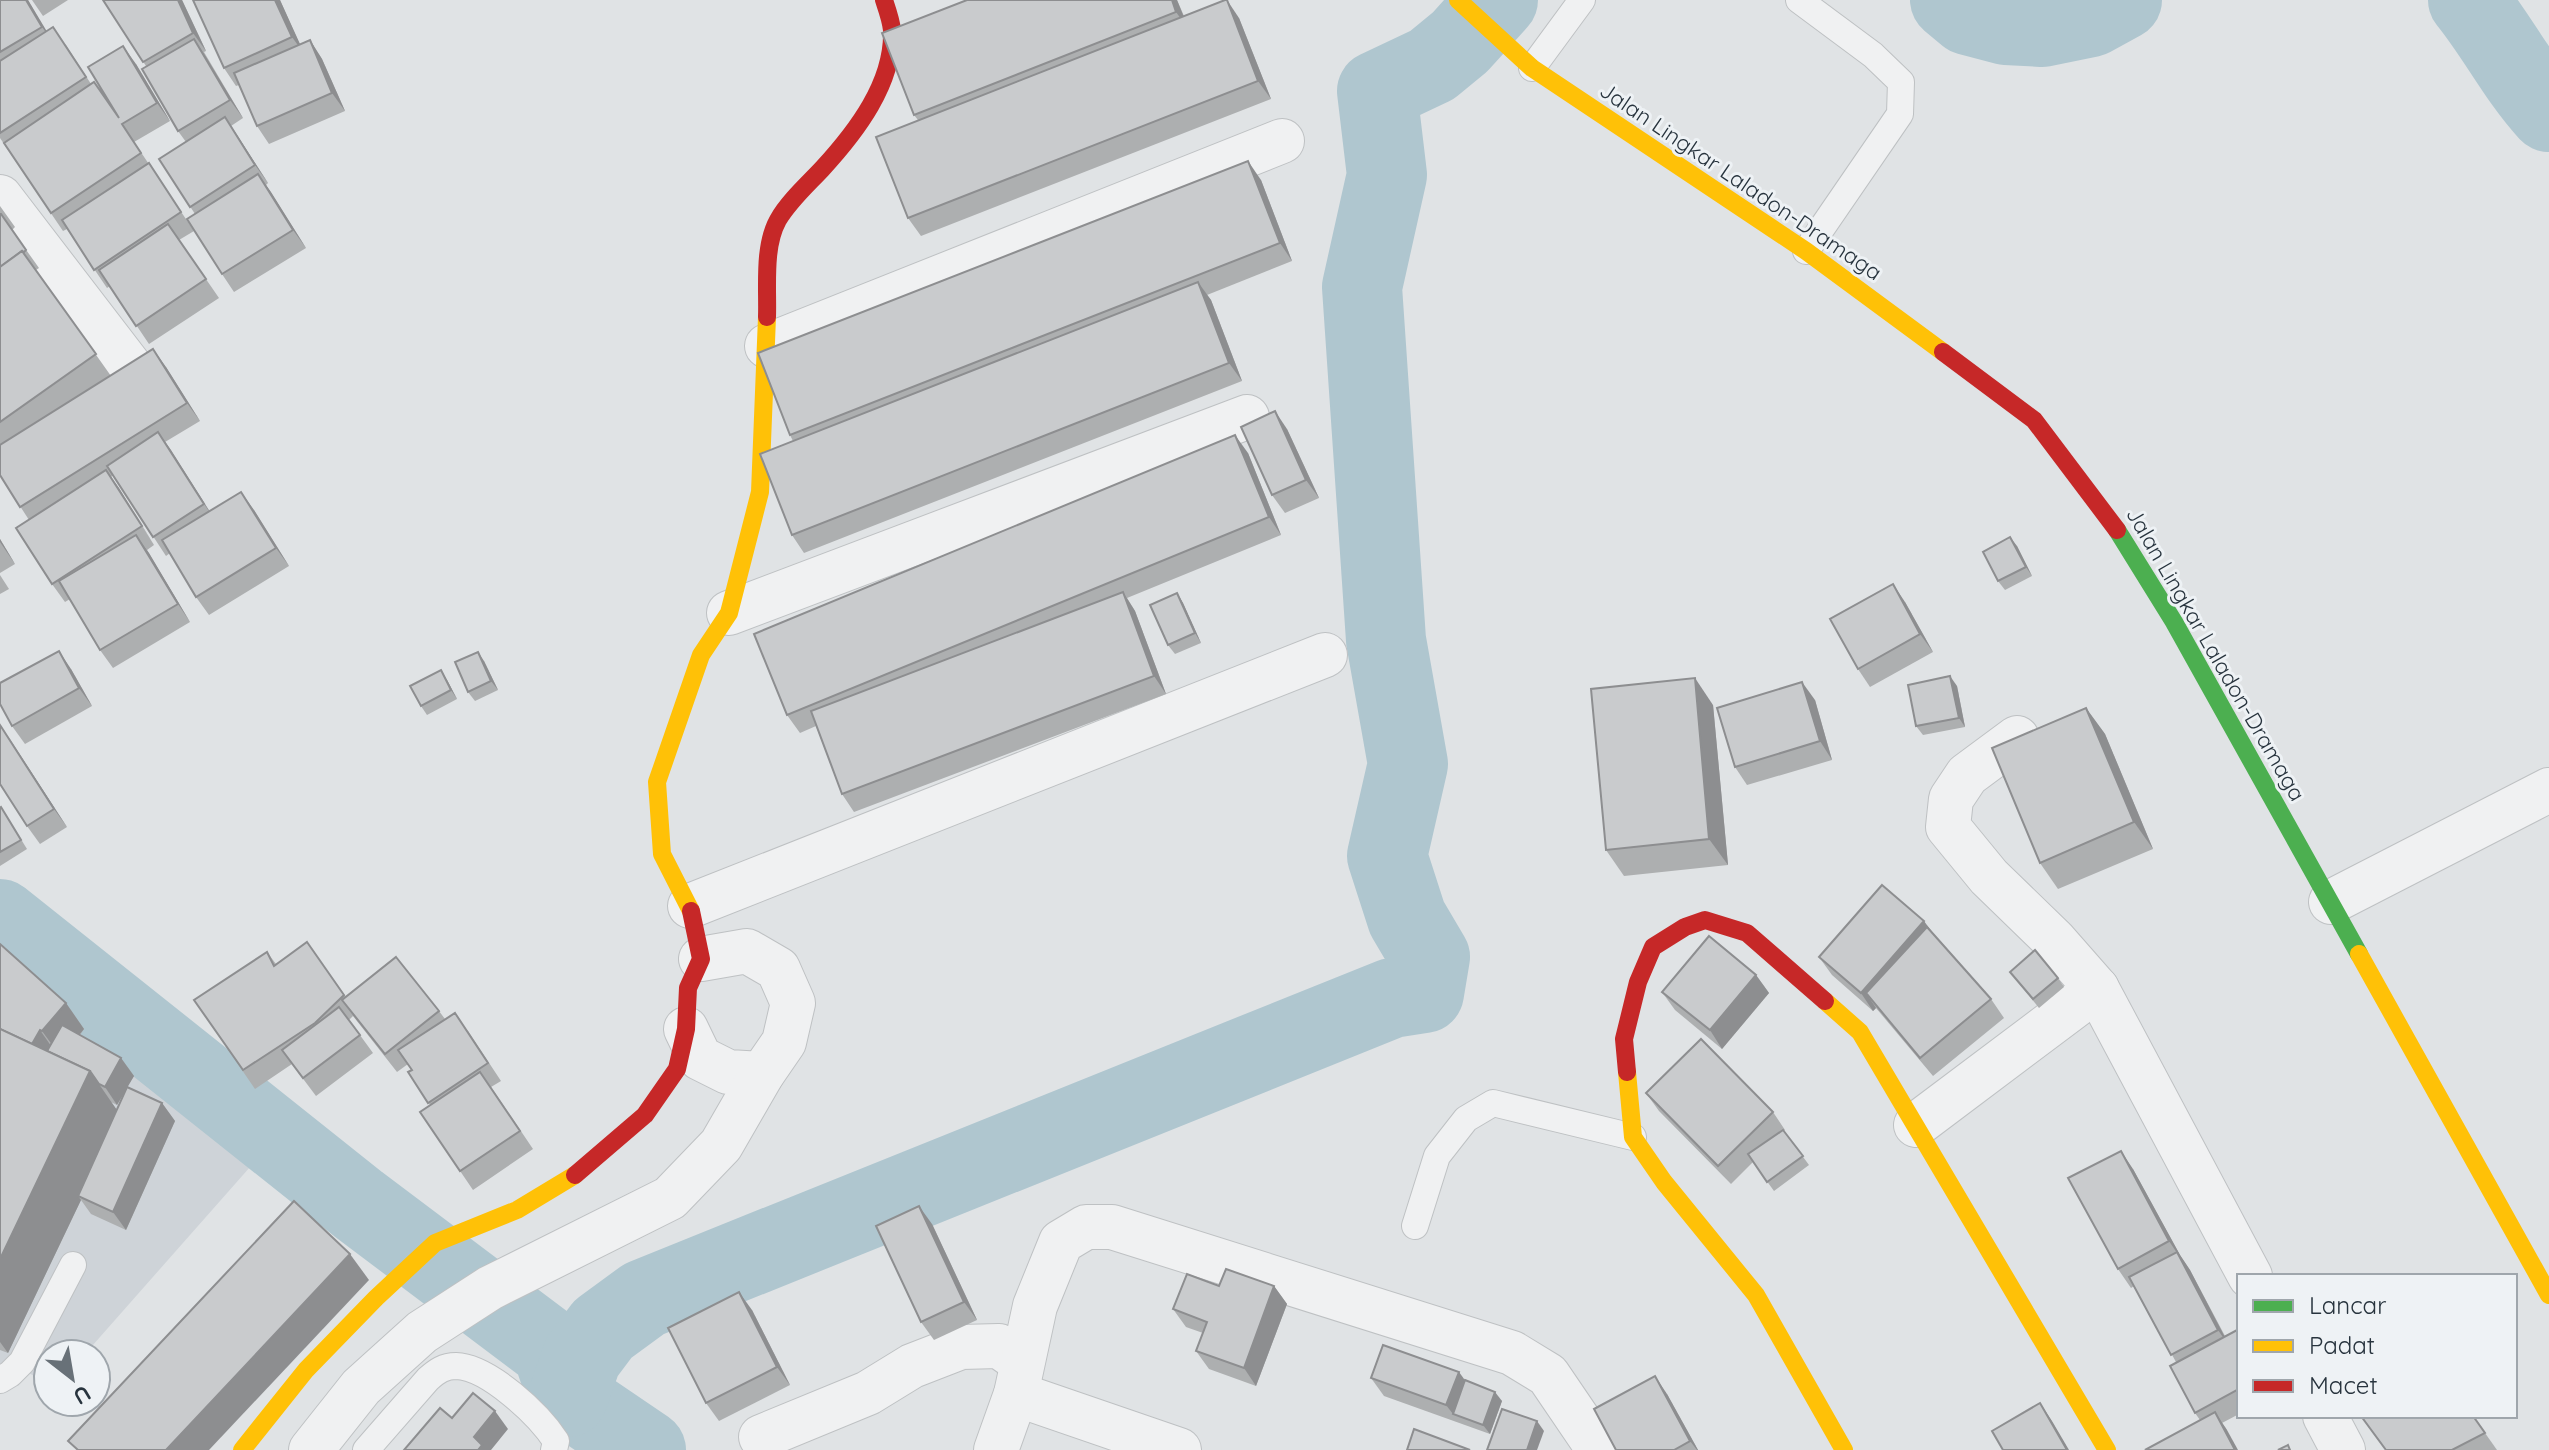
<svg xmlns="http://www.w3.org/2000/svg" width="2549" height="1450" font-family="Quicksand,sans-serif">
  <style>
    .built { fill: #ced3d8 }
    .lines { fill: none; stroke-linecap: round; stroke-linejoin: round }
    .river { stroke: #afc6cf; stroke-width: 80 }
    .lane-casing { stroke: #bec1c3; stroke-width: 28 }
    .street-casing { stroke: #bec1c3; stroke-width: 46 }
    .lane { stroke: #f0f1f2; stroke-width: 26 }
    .street { stroke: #f0f1f2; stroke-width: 44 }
    .fast { stroke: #4caf50; stroke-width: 18 }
    .slow { stroke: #ffc107; stroke-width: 18 }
    .jam { stroke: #c62828; stroke-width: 18 }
    .wall { fill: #adafb0; fill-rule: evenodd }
    .shaded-wall { fill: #8d8e90 }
    .building { fill: #c9cbcd; stroke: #8d8e90; stroke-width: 2 }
    .labels { text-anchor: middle; stroke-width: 6; stroke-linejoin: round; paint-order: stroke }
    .street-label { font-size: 22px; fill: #28343e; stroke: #eef2f5 }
  </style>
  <rect width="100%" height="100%" fill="#e0e3e5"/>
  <!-- built -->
  <path class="built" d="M0,941L257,1159L85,1354H48V1383L11,1364L0,1382Z"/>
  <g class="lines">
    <!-- river -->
    <g class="river">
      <path d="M1950,0L1968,15L2006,25L2042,27L2091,17L2122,0"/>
      <path d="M2468,0C2498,37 2517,77 2549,112"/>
      <path d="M0,919L358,1204L552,1350L568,1397L646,1450"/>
      <path d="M568,1397L582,1357L603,1329L644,1299L1392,998L1424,993L1430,957L1407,918L1387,856L1408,764L1386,640L1362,287L1387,175L1377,91L1432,65L1460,42L1498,0"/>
    </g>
    <!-- lane casing -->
    <g class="lane-casing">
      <g id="lane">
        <path d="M1799,0L1873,55L1901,82L1900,114L1806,251"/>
        <path d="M1532,68L1582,0"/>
        <path d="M1415,1226L1437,1156L1466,1119L1493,1103L1633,1137"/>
        <path d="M0,1380L10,1374L22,1362L73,1265"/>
        <path d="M366,1450L428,1379C437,1371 444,1366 456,1366C489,1367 539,1415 556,1441L554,1450"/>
      </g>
    </g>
    <!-- street casing -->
    <g class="street-casing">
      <g id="street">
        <path d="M0,197L135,373"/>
        <path d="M767,346L1282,141"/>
        <path d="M729,613L1247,417"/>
        <path d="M2017,738L1967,775L1951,799L1948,827L1989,877L2054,940L2097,989L2250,1276"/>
        <path d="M2331,902L2549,790"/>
        <path d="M690,906L1325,655"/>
        <path d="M686,1029L700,1058L728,1072L762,1074"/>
        <path d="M1916,1125L2097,989"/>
        <path d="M1016,1394L1179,1450"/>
        <path d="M2325,1416L2343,1450"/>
        <path d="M761,1437L868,1393L912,1366L961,1347L999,1346L1022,1362"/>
        <path d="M311,1450L361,1387L422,1332L490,1288L670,1198L721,1145L762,1074L784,1042L793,1003L778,969L747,951L701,959"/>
        <path d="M996,1450L1016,1394L1035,1306L1061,1242L1086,1227H1112L1512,1353L1548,1375L1599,1450"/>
      </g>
    </g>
    <!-- lane -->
    <use href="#lane" class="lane"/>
    <!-- street -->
    <use href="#street" class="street"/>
    <!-- fast -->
    <path class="fast" d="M2117,530L2174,622L2359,954"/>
    <!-- slow -->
    <g class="slow">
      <path d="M1458,0L1532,68L1806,251L1943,352"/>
      <path d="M691,911L662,854L657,782L701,655L729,613L760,492L767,317"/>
      <path d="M2359,954L2549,1295"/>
      <path d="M1825,1001L1860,1032L2107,1450"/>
      <path d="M1627,1072L1633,1137L1664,1182L1756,1295L1844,1450"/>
      <path d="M242,1450L306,1370L376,1298L435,1243L517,1210L575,1175"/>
    </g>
    <!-- jam -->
    <g class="jam">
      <path d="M767,317C768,288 763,247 778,220C789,201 807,185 822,169C856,132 894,83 892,30C891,20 887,9 884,0"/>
      <path d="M1943,352L2034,420L2117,530"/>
      <path d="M1627,1072L1624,1039L1638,982L1653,947L1685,927L1705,920L1747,933L1825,1001"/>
      <path d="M575,1175L645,1115L677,1069L686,1029L688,988L701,959L691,911"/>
    </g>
  </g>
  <!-- wall -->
  <g class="wall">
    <path d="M0,0H28L46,31L66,45L91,84L119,118L136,64L170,121L134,142L194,231L179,240L219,298L149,344L110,286L107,288L67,229L63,231L0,138Z"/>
    <path d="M32,0H68L43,16Z"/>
    <path d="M103,0H182L206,51L204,52L243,118L231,126L268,183L266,185L306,248L234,292L222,274L195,214L159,159L186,142L178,131L146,66Z"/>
    <path d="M193,0H280L300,45L310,40L322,59L345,111L269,144L257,126L239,85L236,86L224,68Z"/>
    <path d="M967,0H1177L1184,16L1239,18L1271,99L921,236L908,218L918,120L914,115Z"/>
    <path d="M1261,180L1292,261L1207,295L1211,300L1242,381L804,553L792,535L793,441L790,435Z"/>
    <path d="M0,206L15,227L12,230L39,268L36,270L111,376L166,367L200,421L165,442L209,511L254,510L289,566L209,615L196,597L170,553L166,556L113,475L111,477L154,545L147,550L190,622L113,668L100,650L70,599L65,602L52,584L29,520L0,475Z"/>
    <path d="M1287,429L1319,498L1285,513L1272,495Z"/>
    <path d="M1248,453L1281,535L1127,598L1135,611L1166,694L854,812L842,794L816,726L800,733L787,715Z"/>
    <path d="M0,539L15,564L0,573Z"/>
    <path d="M2017,546L2032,576L2005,590L1998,581Z"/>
    <path d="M0,575L9,589L0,594Z"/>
    <path d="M1177,593L1183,603L1201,643L1175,654L1168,645Z"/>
    <path d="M1905,602L1933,652L1870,687L1858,669Z"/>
    <path d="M484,661L498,690L475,701L468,692Z"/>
    <path d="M71,669L92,706L25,744L12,726Z"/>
    <path d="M447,680L457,699L427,715L421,706Z"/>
    <path d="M1957,686L1965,727L1923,735L1916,726Z"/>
    <path d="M1815,700L1832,760L1747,785L1735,767Z"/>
    <path d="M1713,705L1728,865L1624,876L1606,850Z"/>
    <path d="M2086,708L2105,734L2153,849L2058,889L2040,863Z"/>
    <path d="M9,738L67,827L40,844L27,826Z"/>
    <path d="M1,807L27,849L0,866V808Z"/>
    <path d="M1934,936L1991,999L2004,1018L1933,1076L1876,1008L1873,1011L1832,975L1819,957Z"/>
    <path d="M307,942L346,997L439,1011L445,1019L468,1031L501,1081L491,1087L533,1149L473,1190L420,1112L430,1105L408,1064L397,1072L353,1016L349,1020L373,1053L316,1096L292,1064L255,1089L194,1000L267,952L276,964Z"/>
    <path d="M0,944L66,1003L84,1029L80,1035L121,1058L134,1076L127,1087L162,1103L175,1121L126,1230L91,1214L81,1200L8,1353L0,1350ZM126,1090L117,1110L111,1102L117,1105Z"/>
    <path d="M2010,972L2058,978L2064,987L2039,1008Z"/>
    <path d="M1756,975L1769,993L1722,1049L1675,1010L1662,992Z"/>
    <path d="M1646,1093L1773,1112L1785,1130L1784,1131L1809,1165L1774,1191L1753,1162L1731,1184L1659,1111Z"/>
    <path d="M2133,1169L2180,1255L2190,1270L2225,1336L2239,1329V1414L2222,1423L2227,1430L2200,1420L2195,1413L2176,1362L2134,1286L2131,1288L2118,1269Z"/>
    <path d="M932,1224L977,1320L934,1340L921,1322Z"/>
    <path d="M1219,1286H1274L1287,1304L1256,1386L1209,1369L1196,1351L1203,1333L1186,1327L1173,1309Z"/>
    <path d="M752,1310L790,1385L719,1421L706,1403Z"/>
    <path d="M1371,1378L1465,1380L1502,1401L1490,1434L1384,1396Z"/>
    <path d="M1667,1394L1698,1450H1616Z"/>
    <path d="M2361,1416H2473L2497,1450H2386Z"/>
  </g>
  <!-- shaded-wall -->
  <g class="shaded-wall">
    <path d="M26,0H28L55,45L42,27Z"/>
    <path d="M178,0H182L206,51L193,33Z"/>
    <path d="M275,0H280L305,55L292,37Z"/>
    <path d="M1172,0H1177L1189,30L1176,12Z"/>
    <path d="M1227,0L1239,18L1271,99L1258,81Z"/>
    <path d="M194,39L206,57L243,118L230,100Z"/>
    <path d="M310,40L322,59L345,111L332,93Z"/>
    <path d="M123,46L136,64L170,121L157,103Z"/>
    <path d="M225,117L237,135L268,183L255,165Z"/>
    <path d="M1248,161L1261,180L1292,261L1280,243Z"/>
    <path d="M258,174L271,192L306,248L293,230Z"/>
    <path d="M1198,282L1211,300L1242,381L1229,363Z"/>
    <path d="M153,349L166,367L200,421L187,403Z"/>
    <path d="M1275,411L1287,429L1319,498L1306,480Z"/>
    <path d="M158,432L171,450L217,523L204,504Z"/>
    <path d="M1235,435L1248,453L1281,535L1269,517Z"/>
    <path d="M106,470L119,488L154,545L142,526Z"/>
    <path d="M241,492L254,510L289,566L276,548Z"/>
    <path d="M136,535L149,553L190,622L178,604Z"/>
    <path d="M2010,537L2017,546L2032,576L2026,567Z"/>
    <path d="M0,539L15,564L0,542Z"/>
    <path d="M1893,584L1905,602L1933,652L1920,634Z"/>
    <path d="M1123,592L1135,611L1166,694L1154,676Z"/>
    <path d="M1177,593L1183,603L1201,643L1195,633Z"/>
    <path d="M59,651L71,669L92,706L79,688Z"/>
    <path d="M478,652L484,661L498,690L491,681Z"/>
    <path d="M441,670L447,680L457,699L451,690Z"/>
    <path d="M1950,676L1957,686L1965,727L1959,718Z"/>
    <path d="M1695,678L1713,705L1728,865L1709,839Z"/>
    <path d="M1802,682L1815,700L1832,760L1820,741Z"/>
    <path d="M2086,708L2105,734L2153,849L2134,822Z"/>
    <path d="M0,724L9,738L67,827L54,809Z"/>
    <path d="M1924,921L1937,939L1866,993L1876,1008L1873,1011L1861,993Z"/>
    <path d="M1756,975L1769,993L1722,1049L1710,1030Z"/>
    <path d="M66,1003L84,1029L61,1057L42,1031Z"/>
    <path d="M40,1030L58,1056L31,1046Z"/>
    <path d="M121,1058L134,1076L117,1105L105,1087Z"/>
    <path d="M90,1071L121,1116L78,1196L81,1200L8,1353L0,1342V1259Z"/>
    <path d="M162,1103L175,1121L126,1230L113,1212Z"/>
    <path d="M2121,1151L2133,1169L2180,1255L2190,1270L2231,1349L2218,1330L2179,1256L2169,1241Z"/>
    <path d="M919,1206L932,1224L977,1320L964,1302Z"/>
    <path d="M350,1254L369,1280L209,1450H166Z"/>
    <path d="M1274,1286L1287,1304L1256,1386L1244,1368Z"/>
    <path d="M739,1292L752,1310L790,1385L777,1367Z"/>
    <path d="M1459,1372L1472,1390L1453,1414L1446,1405Z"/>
    <path d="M1655,1376L1667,1394L1698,1450H1697L1690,1441Z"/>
    <path d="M1495,1392L1502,1401L1490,1434L1483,1425Z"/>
    <path d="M2040,1403L2052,1421L2069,1450H2067Z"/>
    <path d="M495,1411L508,1429L491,1450H478L474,1437Z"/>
    <path d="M2215,1412L2227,1430L2238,1450H2235Z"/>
    <path d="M1537,1421L1544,1431L1537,1450H1527Z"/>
  </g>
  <!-- building -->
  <g class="building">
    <path d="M0,0H26L42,27L0,52Z"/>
    <path d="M103,0H178L193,33L143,62Z"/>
    <path d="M193,0H275L292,37L224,68Z"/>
    <path d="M967,0H1172L1176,12L914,115L882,33Z"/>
    <path d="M1225,0H1227L1258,81L908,218L876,137Z"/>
    <path d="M53,27L86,77L0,133V61Z"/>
    <path d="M194,39L230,100L178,131L142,69Z"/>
    <path d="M310,40L332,93L257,126L234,73Z"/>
    <path d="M123,46L157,103L122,124L141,153L51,213L4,143L94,82L119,118L88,67Z"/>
    <path d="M225,117L255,165L190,207L159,159Z"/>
    <path d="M1248,161L1280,243L790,435L758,353Z"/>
    <path d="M149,163L181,212L94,270L62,220Z"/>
    <path d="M258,174L293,230L222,274L187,219Z"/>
    <path d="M0,214H1L26,250L24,252L22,251L0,267Z"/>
    <path d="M168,224L206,279L136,326L99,270Z"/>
    <path d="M22,251L96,354L0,422V267Z"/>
    <path d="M1198,282L1229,363L792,535L760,454Z"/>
    <path d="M153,349L187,403L20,507L0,475V445Z"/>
    <path d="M1275,411L1306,480L1272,495L1241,427Z"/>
    <path d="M158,432L204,504L153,537L107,466Z"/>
    <path d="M1235,435L1269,517L787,715L754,634Z"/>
    <path d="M106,470L142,526L52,584L16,528Z"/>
    <path d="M241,492L276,548L196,597L162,540Z"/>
    <path d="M136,535L178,604L100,650L59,581Z"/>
    <path d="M2010,537L2026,567L1998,581L1983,552Z"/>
    <path d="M1893,584L1920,634L1858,669L1830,619Z"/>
    <path d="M1123,592L1154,676L842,794L811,711Z"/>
    <path d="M1177,593L1195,633L1168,645L1150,605Z"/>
    <path d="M59,651L79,688L12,726L0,704V683Z"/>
    <path d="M478,652L491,681L468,692L455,662Z"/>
    <path d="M441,670L451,690L421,706L410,686Z"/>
    <path d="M1950,676L1959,718L1916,726L1908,685Z"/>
    <path d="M1695,678L1709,839L1606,850L1591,689Z"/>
    <path d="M1802,682L1820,741L1735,767L1717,708Z"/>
    <path d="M2086,708L2134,822L2040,863L1992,748Z"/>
    <path d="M0,725L54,809L27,826L0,784Z"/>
    <path d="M1,807L21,840L0,852V808Z"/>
    <path d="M1882,885L1924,921L1861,993L1819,957Z"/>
    <path d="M1927,927L1991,999L1920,1058L1866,993Z"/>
    <path d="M1709,936L1756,975L1710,1030L1662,992Z"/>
    <path d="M307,942L344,995L315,1023L243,1070L194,1000L267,952L274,966Z"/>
    <path d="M0,944L66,1003L42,1031L40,1030L32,1044L0,1029Z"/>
    <path d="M2035,950L2058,978L2033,999L2010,972Z"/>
    <path d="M396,957L439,1011L385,1054L342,1000Z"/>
    <path d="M339,1007L360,1035L303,1078L282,1050Z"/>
    <path d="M455,1013L488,1063L428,1103L408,1072L412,1070L398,1050Z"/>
    <path d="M62,1025L121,1058L105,1087L99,1084L90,1071L47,1051Z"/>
    <path d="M0,1029L90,1071L0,1259Z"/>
    <path d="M1701,1039L1773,1112L1718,1166L1646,1093Z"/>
    <path d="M480,1072L520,1131L460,1171L420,1112Z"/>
    <path d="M127,1087L162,1103L113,1212L78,1196Z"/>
    <path d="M1783,1130L1803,1156L1767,1182L1748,1154Z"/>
    <path d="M2121,1151L2169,1241L2118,1269L2068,1178Z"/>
    <path d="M294,1201L350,1254L166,1450H78L68,1441Z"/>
    <path d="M919,1206L964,1302L921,1322L876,1226Z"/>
    <path d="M2177,1252L2218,1330L2171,1355L2129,1277Z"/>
    <path d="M1226,1269L1274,1286L1244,1368L1196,1351L1207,1322L1173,1309L1187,1274L1219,1286Z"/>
    <path d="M739,1292L777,1367L706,1403L668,1328Z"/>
    <path d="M2239,1329V1389L2195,1413L2170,1366Z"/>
    <path d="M1383,1345L1459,1372L1446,1405L1371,1378Z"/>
    <path d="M1655,1376L1690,1441L1674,1450H1616L1594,1409Z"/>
    <path d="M1465,1380L1495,1392L1483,1425L1453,1414Z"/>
    <path d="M473,1393L495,1411L474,1437L482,1445L478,1450H404L440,1408L452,1418Z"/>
    <path d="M2040,1403L2067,1450H2003L1992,1431Z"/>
    <path d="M1502,1409L1537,1421L1527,1450H1487Z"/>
    <path d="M2215,1412L2235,1450H2145Z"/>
    <path d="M2361,1416H2473L2485,1433L2452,1450H2386Z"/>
    <path d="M1414,1429L1470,1450H1407Z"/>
    <path d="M2288,1445L2290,1450H2278Z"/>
  </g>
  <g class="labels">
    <!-- street labels -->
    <g class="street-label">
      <text transform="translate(1741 181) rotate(34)" y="8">Jalan Lingkar Laladon-Dramaga</text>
      <text transform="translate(2216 654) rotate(60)" y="8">Jalan Lingkar Laladon-Dramaga</text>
    </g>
  </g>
  <!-- legend -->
  <rect x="2237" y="1274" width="280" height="144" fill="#eef2f5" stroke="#9fa6ac" stroke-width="2"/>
  <rect x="2253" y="1300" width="40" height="12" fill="#4caf50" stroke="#9fa6ac" stroke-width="2"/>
  <text x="2309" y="1314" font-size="24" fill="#28343e">Lancar</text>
  <rect x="2253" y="1340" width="40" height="12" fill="#ffc107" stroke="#9fa6ac" stroke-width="2"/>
  <text x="2309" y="1354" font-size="24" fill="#28343e">Padat</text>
  <rect x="2253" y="1380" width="40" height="12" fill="#c62828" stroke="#9fa6ac" stroke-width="2"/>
  <text x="2309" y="1394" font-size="24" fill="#28343e">Macet</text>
  <!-- north arrow -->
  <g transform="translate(72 1378) rotate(149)"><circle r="38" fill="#eef2f5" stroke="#9fa6ac" stroke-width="2"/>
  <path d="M0-6L14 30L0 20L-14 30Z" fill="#687178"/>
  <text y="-12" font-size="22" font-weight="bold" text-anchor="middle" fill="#28343e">U</text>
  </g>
</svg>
